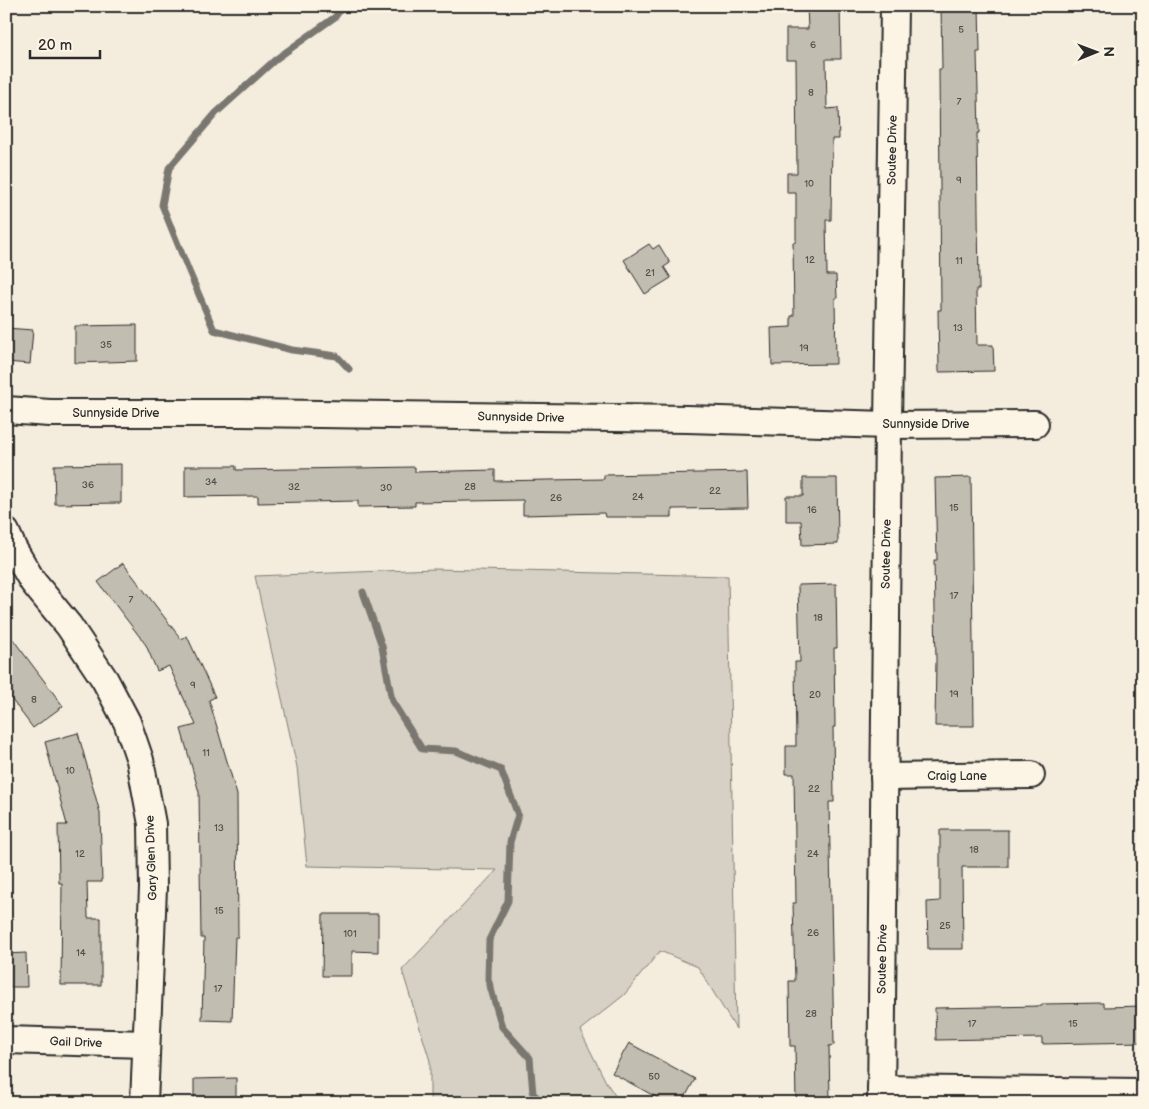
<svg xmlns="http://www.w3.org/2000/svg" width="1149" height="1109" font-family="'Balsamiq Sans',sans-serif">
  <style>
    .green { fill: #d6d1c4; stroke: #807e78 }
    .lines { fill: none; stroke-linecap: round; stroke-linejoin: round }
    .stream { stroke: #7a7771; stroke-width: 7 }
    .building { fill: #c2bdb1; stroke: #2b2b2b }
    .minor-casing { stroke: #2b2b2b; stroke-width: 30 }
    .minor { stroke: #fcf5e5; stroke-width: 26 }
    .labels { text-anchor: middle; stroke-width: 4; stroke-linejoin: round; paint-order: stroke }
    .number-label { font-size: 10px; fill: #51504c }
    .street-label { font-size: 12px; fill: #2b2b2b; stroke: #fcf5e5 }
  </style>
  <rect width="100%" height="100%" fill="#f4edde"/>
  <filter id="ink" filterUnits="userSpaceOnUse"><feTurbulence type="fractalNoise" baseFrequency=".02" numOctaves="2"/><feDisplacementMap in="SourceGraphic" scale="10" xChannelSelector="R" yChannelSelector="G"/><feConvolveMatrix kernelMatrix="1 2 1 2 8 2 1 2 1" color-interpolation-filters="sRGB"/></filter>
  <g filter="url(#ink)">
    <!-- green -->
    <path class="green" d="M434,569L728,576L736,1029L698,967L660,951L624,995L580,1030L606,1082L620,1103H430V1061L402,970L497,870L307,866L297,767L255,576Z"/>
    <g class="lines">
      <!-- stream -->
      <g class="stream">
        <path d="M343,6L335,17L276,59L216,113L169,168L162,205L188,269L214,330L292,350L337,356L349,369"/>
        <path d="M363,592L382,646L392,701L422,749L456,751L501,770L518,815L510,842L508,901L489,940L488,979L502,1027L530,1058L533,1094L545,1103"/>
      </g>
    </g>
    <!-- building -->
    <g class="building">
      <path d="M807,6H840L841,59H826L827,109L838,108L839,139H832L831,220H826L827,275H836L837,298H835L836,364L772,365L771,328L791,327V316H794L793,242H796V193H787V173H797L796,60H786V29H808Z"/>
      <path d="M941,6H979L980,52H977L979,133H977L979,289H976L977,345H993L994,371L939,372L938,310H941L939,69H942Z"/>
      <path d="M649,244L653,249L659,245L670,263L664,267L671,278L645,294L624,260Z"/>
      <path d="M137,325V361L75,363V326Z"/>
      <path d="M6,328L33,330L30,364L6,362Z"/>
      <path d="M121,464V503L55,504L54,465Z"/>
      <path d="M185,466H236V470L415,467V472L495,470V481L604,479V475L747,472L748,508L672,509V517H605L604,513L523,515V500L415,502V506L358,507V501L258,503V496L185,497Z"/>
      <path d="M971,477L974,726H935L936,660L934,560H937L935,478Z"/>
      <path d="M803,478H837L838,544L802,545L801,521H786V496H803Z"/>
      <path d="M123,563L181,639L187,636L215,697L209,700L237,795L238,937H235L232,1021L202,1020L204,938H201L199,792L181,729L196,725L169,666L157,671L146,645L98,582Z"/>
      <path d="M836,584L837,648H834L835,727H833L834,802H829L834,1045L829,1046L830,1103H796L795,1046H790L789,981H795L793,903H796L794,774H786V746H796L795,662H800L798,585Z"/>
      <path d="M6,630L63,706L33,728L6,692Z"/>
      <path d="M78,733L100,813L102,882H87L88,918H101V985H61L62,883H59L58,825H67L45,742Z"/>
      <path d="M940,830H1008V867H962L963,949H928L927,902L940,901Z"/>
      <path d="M323,914H378V952L352,951V976H322Z"/>
      <path d="M26,953L27,987H6V954Z"/>
      <path d="M1104,1003V1007L1143,1006V1042L1042,1044V1038L936,1040L935,1008L1042,1006V1004Z"/>
      <path d="M629,1043L695,1079L682,1103H667L612,1073Z"/>
      <path d="M236,1078V1103H194V1079Z"/>
    </g>
    <g class="lines">
      <!-- minor casing -->
      <g class="minor-casing">
        <g id="minor">
          <path d="M6,410L50,413H240L687,419L888,425L1035,424"/>
          <path d="M6,532L13,548L33,582L69,626L105,680L127,722L140,760L152,824L153,888L144,1103"/>
          <path d="M884,777L1031,775"/>
          <path d="M6,1040L146,1044"/>
          <path d="M881,1089L1143,1092"/>
          <path d="M881,1103L888,425L894,6"/>
        </g>
      </g>
      <!-- minor -->
      <use href="#minor" class="minor"/>
    </g>
  </g>
  <g class="labels">
    <!-- number labels -->
    <g class="number-label">
      <text x="961" y="33">5</text>
      <text x="813" y="48">6</text>
      <text x="811" y="96">8</text>
      <text x="959" y="105">7</text>
      <text x="959" y="183">9</text>
      <text x="809" y="187">10</text>
      <text x="810" y="263">12</text>
      <text x="959" y="264">11</text>
      <text x="650" y="276">21</text>
      <text x="958" y="331">13</text>
      <text x="106" y="348">35</text>
      <text x="804" y="351">19</text>
      <text x="211" y="485">34</text>
      <text x="88" y="488">36</text>
      <text x="294" y="490">32</text>
      <text x="470" y="490">28</text>
      <text x="386" y="491">30</text>
      <text x="715" y="494">22</text>
      <text x="638" y="500">24</text>
      <text x="556" y="501">26</text>
      <text x="954" y="511">15</text>
      <text x="812" y="513">16</text>
      <text x="954" y="599">17</text>
      <text x="131" y="603">7</text>
      <text x="818" y="621">18</text>
      <text x="193" y="688">9</text>
      <text x="954" y="697">19</text>
      <text x="815" y="698">20</text>
      <text x="34" y="703">8</text>
      <text x="206" y="756">11</text>
      <text x="70" y="774">10</text>
      <text x="814" y="792">22</text>
      <text x="219" y="831">13</text>
      <text x="974" y="853">18</text>
      <text x="80" y="857">12</text>
      <text x="813" y="857">24</text>
      <text x="219" y="914">15</text>
      <text x="945" y="929">25</text>
      <text x="813" y="936">26</text>
      <text x="350" y="937">101</text>
      <text x="81" y="956">14</text>
      <text x="218" y="992">17</text>
      <text x="811" y="1017">28</text>
      <text x="972" y="1027">17</text>
      <text x="1073" y="1027">15</text>
      <text x="654" y="1080">50</text>
    </g>
    <!-- street labels -->
    <g class="street-label">
      <text transform="translate(892 150) rotate(-89)" y="4">Soutee Drive</text>
      <text x="116" y="417">Sunnyside Drive</text>
      <text transform="translate(521 417) rotate(1)" y="4">Sunnyside Drive</text>
      <text x="926" y="428">Sunnyside Drive</text>
      <text transform="translate(886 554) rotate(-89)" y="4">Soutee Drive</text>
      <text x="957" y="780">Craig Lane</text>
      <text transform="translate(151 858) rotate(-92)" y="4">Gary Glen Drive</text>
      <text transform="translate(882 959) rotate(-89)" y="4">Soutee Drive</text>
      <text transform="translate(76 1042) rotate(2)" y="4">Gail Drive</text>
    </g>
  </g>
  <!-- margin -->
  <rect width="1149" height="1109" fill="none" stroke="#fcf5e5" stroke-width="25"/>
  <rect x="12" y="12" width="1124" height="1084" fill="none" stroke="#2b2b2b" stroke-width="2" filter="url(#ink)"/>
  <!-- north arrow -->
  <g transform="translate(1096 52) rotate(89)" stroke="#fcf5e5" stroke-width="4" paint-order="stroke">
  <path d="M0-4L9 19L0 12L-9 19Z" fill="#2b2b2b"/>
  <text y="-8" font-size="14" font-weight="bold" text-anchor="middle" fill="#2b2b2b">N</text>
  </g>
  <!-- scale -->
  <path d="M30 50v8h70v-8" fill="none" stroke="#2b2b2b" stroke-width="2.5"/>
  <text x="38" y="50" font-size="15" fill="#2b2b2b" stroke="#fcf5e5" stroke-width="4" paint-order="stroke">20 m</text>
</svg>
